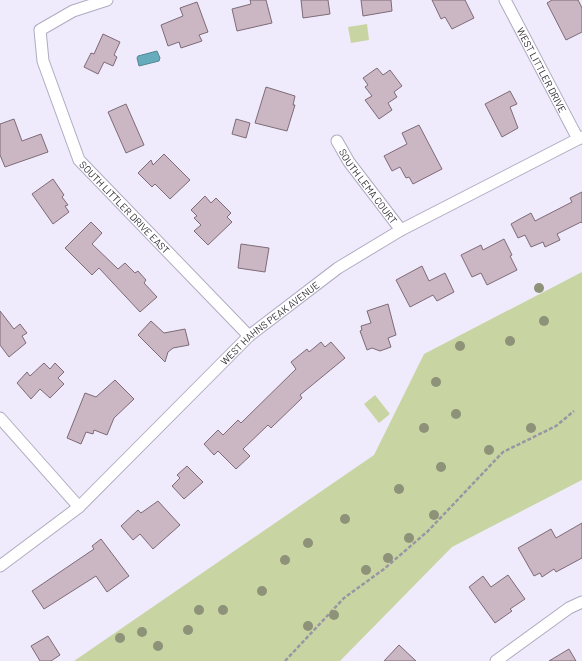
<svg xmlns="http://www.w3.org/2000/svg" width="582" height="661" font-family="Barlow,sans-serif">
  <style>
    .green { fill: #c8d5a3 }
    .water { fill: #66acbc; stroke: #568694 }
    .building { fill: #cbb6c3; stroke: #7e6b77 }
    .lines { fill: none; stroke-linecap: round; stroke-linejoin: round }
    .street-casing { stroke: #b0acc0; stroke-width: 13 }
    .path { stroke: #9996a3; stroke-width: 2.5; stroke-dasharray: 4 2; stroke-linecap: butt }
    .street { stroke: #fff; stroke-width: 11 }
    .tree { fill: #8d9278 }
    .labels { text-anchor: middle; stroke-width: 3; stroke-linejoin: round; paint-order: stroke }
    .street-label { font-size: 10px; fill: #312f38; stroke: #fbfaff }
  </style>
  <rect width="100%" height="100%" fill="#efebfd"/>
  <!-- green -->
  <g class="green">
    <path d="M367,24L369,40L351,43L348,27Z"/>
    <path d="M582,272V480L452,547L340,661H74L374,455L424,354Z"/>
    <path d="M375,395L390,414L379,423L364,404Z"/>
  </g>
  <!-- water -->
  <path class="water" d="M157,51L160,58L159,61L139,66L137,58L138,56Z"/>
  <!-- building -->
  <g class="building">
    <path d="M250,0H266L272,23L237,31L232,9L251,4Z"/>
    <path d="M301,0H328L330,14L303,18Z"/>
    <path d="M361,0H391L392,11L363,16Z"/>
    <path d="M432,0H465L474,18L452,29L445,17L441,19Z"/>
    <path d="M552,0H578L582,8V32L566,40L547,3Z"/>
    <path d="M197,2L208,32L199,35L202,41L181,48L179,42L168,46L161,25L183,16L180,8Z"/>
    <path d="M103,34L120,42L114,55L117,57L113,66L104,62L98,74L84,67L91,53L94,54Z"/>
    <path d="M377,68L383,75L390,70L402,86L394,92L397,97L388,103L392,110L379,119L365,100L372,96L365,87L368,85L363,78Z"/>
    <path d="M266,87L295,96L293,105H295L287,131L255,123Z"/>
    <path d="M510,91L517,104L510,107L518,128L502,137L485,104Z"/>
    <path d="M126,104L144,145L126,153L108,112Z"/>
    <path d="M14,119L22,141L41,134L48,152L5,167L0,155V124Z"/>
    <path d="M236,119L250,123L246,138L232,134Z"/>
    <path d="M419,125L442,169L413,184L409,177L406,178L400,167L392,171L384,156L407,144L402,133Z"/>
    <path d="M164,154L190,180L170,199L155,184L152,187L138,173L151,160L153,165Z"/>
    <path d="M53,179L64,195L62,197L68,205L65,206L69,212L53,224L32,194Z"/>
    <path d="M582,192V223L581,222L557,234L560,240L545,247L543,242L531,247L525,235L518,238L511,224L518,220L531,213L535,221L572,202L570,198Z"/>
    <path d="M205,196L211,203L216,198L231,213L227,217L232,222L208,245L194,231L201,225L194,218L197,216L191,210Z"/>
    <path d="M91,222L102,233L92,244L118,269L125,263L135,273L138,271L146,280L144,283L157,297L140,312L99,268L92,275L65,248Z"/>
    <path d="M504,239L512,255L510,256L517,270L487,285L481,273L472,277L461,255L481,245L483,250Z"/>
    <path d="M241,244L269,248L265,272L238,268Z"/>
    <path d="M422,266L429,281L445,273L454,292L437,301L433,295L410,307L396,280Z"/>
    <path d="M388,304L396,335L388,338L391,347L380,351L372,348L367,350L360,331L362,330L361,326L371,323L367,311Z"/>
    <path d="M0,311L14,329L20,324L27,333L22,336L26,343L9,357L0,345Z"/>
    <path d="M151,321L164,333L185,329L189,345L173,348L168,352L165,362L138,335Z"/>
    <path d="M321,342L325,347L331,342L345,358L300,395L302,398L271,428L268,425L243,449L250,456L236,469L218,451L214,455L204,444L218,430L223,435L238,420L241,423L296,369L291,362L307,349L309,352Z"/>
    <path d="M44,363L50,369L55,363L64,372L58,378L64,384L50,398L40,389L31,399L17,383L27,372L30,376Z"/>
    <path d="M115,380L134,399L114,418L107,435L94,430L93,434L86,432L81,444L67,438L85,393L96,397Z"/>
    <path d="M187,466L203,482L184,499L172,486L180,478L177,475Z"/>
    <path d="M158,501L180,525L153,549L140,534L133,540L121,526L138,510L141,513Z"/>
    <path d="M582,523V558L556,572L554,569L542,577L540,573L534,576L518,548L551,529L556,538Z"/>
    <path d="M101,539L129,576L107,592L96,576L44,609L32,591L94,549L92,546Z"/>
    <path d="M508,575L525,599L510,609L512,611L495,623L469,587L483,576L491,587Z"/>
    <path d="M48,636L60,655L51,661H40L31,646Z"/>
    <path d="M399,645L416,661H384Z"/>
    <path d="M569,649L576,661H549Z"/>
  </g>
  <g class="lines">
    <!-- street casing -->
    <g class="street-casing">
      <g id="street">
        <path id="s1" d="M107,0L73,11L40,30L43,61L79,160L249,336"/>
        <path id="s2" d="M505,0L578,139"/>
        <path id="s3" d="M337,141L349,162L401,230"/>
        <path d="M0,418L79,507"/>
        <path id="s4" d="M0,566L79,507L249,336L338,268L401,230L582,137"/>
        <path d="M496,661L569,608L582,602"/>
      </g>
    </g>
    <!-- path -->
    <path class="path" d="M285,661L344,598L384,569L428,531L503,452L556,426L574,411"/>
    <!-- street -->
    <use href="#street" class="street"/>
  </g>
  <!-- trees -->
  <g class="tree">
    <circle cx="539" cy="288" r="5"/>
    <circle cx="544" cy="321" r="5"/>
    <circle cx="510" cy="341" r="5"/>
    <circle cx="460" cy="346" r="5"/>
    <circle cx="436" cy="382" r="5"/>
    <circle cx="456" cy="414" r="5"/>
    <circle cx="424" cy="428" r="5"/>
    <circle cx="531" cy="428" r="5"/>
    <circle cx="489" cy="450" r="5"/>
    <circle cx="441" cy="467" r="5"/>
    <circle cx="399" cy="489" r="5"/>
    <circle cx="434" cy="515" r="5"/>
    <circle cx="345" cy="519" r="5"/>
    <circle cx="409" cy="538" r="5"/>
    <circle cx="308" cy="543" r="5"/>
    <circle cx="388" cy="558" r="5"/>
    <circle cx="285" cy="560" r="5"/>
    <circle cx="366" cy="570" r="5"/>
    <circle cx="262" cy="591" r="5"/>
    <circle cx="199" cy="610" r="5"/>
    <circle cx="223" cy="610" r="5"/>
    <circle cx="334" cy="615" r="5"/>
    <circle cx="308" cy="626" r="5"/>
    <circle cx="188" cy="630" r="5"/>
    <circle cx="142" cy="632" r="5"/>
    <circle cx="120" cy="638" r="5"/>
    <circle cx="158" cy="646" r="5"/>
  </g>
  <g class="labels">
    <!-- street labels -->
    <g class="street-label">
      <text dy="4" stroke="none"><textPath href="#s2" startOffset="79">WEST LITTLER DRIVE</textPath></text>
      <text dy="4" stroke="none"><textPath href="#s3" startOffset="55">SOUTH LEMA COURT</textPath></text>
      <text dy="4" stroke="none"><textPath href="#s1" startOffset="276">SOUTH LITTLER DRIVE EAST</textPath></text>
      <text dy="4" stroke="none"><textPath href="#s4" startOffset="364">WEST HAHNS PEAK AVENUE</textPath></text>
    </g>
  </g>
</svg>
